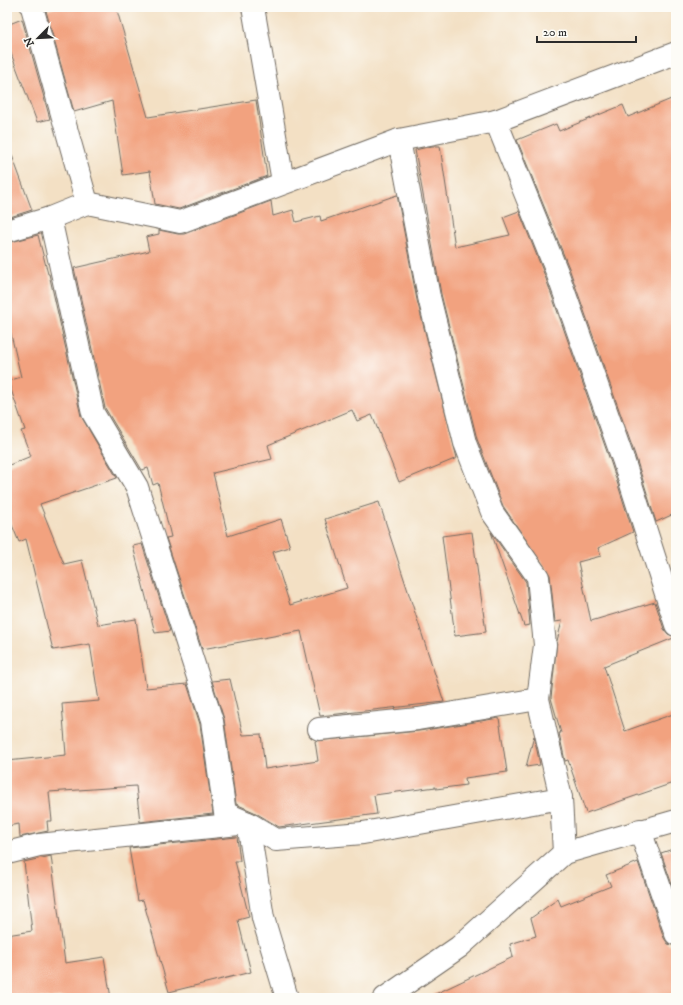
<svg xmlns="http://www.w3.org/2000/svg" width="683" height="1005" font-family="'IM FELL DW Pica',serif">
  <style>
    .building { fill: #f2a27f }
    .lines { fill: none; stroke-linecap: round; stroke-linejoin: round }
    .street-casing { stroke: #716a61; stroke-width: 24 }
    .street { stroke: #fff; stroke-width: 22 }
  </style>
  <rect width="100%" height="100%" fill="#fdfcf7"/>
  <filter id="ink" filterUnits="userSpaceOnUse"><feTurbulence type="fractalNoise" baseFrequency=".025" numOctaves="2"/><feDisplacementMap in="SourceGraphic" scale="8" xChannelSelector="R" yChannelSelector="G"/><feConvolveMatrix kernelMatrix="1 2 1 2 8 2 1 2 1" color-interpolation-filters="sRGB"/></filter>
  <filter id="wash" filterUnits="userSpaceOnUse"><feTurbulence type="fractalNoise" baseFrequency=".012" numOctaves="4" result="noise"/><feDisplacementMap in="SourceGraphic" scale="16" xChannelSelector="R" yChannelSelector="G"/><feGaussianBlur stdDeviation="0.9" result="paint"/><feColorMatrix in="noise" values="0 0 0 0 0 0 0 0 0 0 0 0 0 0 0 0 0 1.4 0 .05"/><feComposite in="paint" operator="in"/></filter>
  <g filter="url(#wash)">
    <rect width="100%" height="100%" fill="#f3e0c4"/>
    <g id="blocks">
      <!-- building -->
      <g class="building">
        <path d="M56,7H116L148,117L256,100L267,176L179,209L155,204L150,171L123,175L112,101L74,112L46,11Z"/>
        <path d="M22,19L50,119L37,122L7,43V25Z"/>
        <path d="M676,97V513L656,522L635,455L569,268L517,140L556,124L559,131L623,105L628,117Z"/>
        <path d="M432,146H440L455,247L510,235L503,217L519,211L545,276L611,463L633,532L598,548L601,556L578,562L591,621L655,602L664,629L668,634L676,637L604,666L625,731L676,713V782L586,813L568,760L565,761L559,733H561L551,698L557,641L562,621L555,622L550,575L503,506L477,439L441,294L415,150Z"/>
        <path d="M7,150H10L32,210L7,218Z"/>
        <path d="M397,195L417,300L457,458L399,482L372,415L357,421L352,410L268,445L272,459L213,473L228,536L281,519L290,547L273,552L290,605L347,588L325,519L379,502L444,702L320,716L301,631L202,649L166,538L171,537L158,483L153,485L148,468L142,470L105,408L74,268L149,251L146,237L159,234V230L178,234H184L271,201L273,216L293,210L296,222L320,216L321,221Z"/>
        <path d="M38,235L48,274H49L81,416L117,478L40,504L64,564L82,560L98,625L136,619L146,688L187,684L200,724L213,814L140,822L136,786L49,792L52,821H47L48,831L20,837L19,824L7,826V761L66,755L62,704L99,701L90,644L53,650L26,539L19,542L7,513V466L31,456L21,431L25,430L8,381L21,377L7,317V243Z"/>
        <path d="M472,532L486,632L455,636L442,536Z"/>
        <path d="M491,532L526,582L530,625L524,626Z"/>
        <path d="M142,544L170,631L155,633L133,546Z"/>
        <path d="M230,679L243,735L261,734L265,769L318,761L315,741L419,731L499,718L507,772L465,778L466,785L436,789V787L374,795L377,814L279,827L254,812L236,804L224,719L212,681Z"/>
        <path d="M534,736L540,765L526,767Z"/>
        <path d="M237,837L240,861H235L249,917L238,920L251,972L169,992L143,900L138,901L129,848Z"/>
        <path d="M676,848V896L661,853Z"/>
        <path d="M51,856L65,963L104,957L111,998H7V935L32,931L24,862Z"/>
        <path d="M638,862L664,938L668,944L676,946V998H427L513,957L510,944L536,936L531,918L558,899L561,906L611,886L606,875Z"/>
      </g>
    </g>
  </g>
  <g filter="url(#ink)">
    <use href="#blocks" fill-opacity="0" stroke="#716a61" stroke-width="1"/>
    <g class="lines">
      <!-- street casing -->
      <g class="street-casing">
        <g id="street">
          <path d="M32,7L87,203"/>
          <path d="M253,7L283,182"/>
          <path d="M496,121L557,272L623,459L676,625"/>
          <path d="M399,140L429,297L465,443L492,512L538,577L545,645L538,699L561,798L564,853"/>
          <path d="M50,218L93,413L137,487L212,721L225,813L248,823L263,918L287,998"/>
          <path d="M7,231L50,218L87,203L180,222L399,140L496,121L676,53"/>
          <path d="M319,729L418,719L538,699"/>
          <path d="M640,830L676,934"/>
          <path d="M7,853L39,845L248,823L276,840L363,833L561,798"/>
          <path d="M385,998L459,947L564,853L676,821"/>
        </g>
      </g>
      <!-- street -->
      <use href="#street" class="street"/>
    </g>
  </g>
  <!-- margin -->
  <rect width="683" height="1005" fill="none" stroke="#fdfcf7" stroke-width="24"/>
  <!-- north arrow -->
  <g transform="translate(38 38) rotate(246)" stroke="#fdfcf7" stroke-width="3" paint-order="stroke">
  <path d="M0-3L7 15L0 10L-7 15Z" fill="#2b2b2b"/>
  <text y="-6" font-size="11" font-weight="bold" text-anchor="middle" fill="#2b2b2b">N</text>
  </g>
  <!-- scale -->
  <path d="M537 36v6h99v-6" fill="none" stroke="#2b2b2b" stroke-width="2"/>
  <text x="543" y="36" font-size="12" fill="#2b2b2b" stroke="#fdfcf7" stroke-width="3" paint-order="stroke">20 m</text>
</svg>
